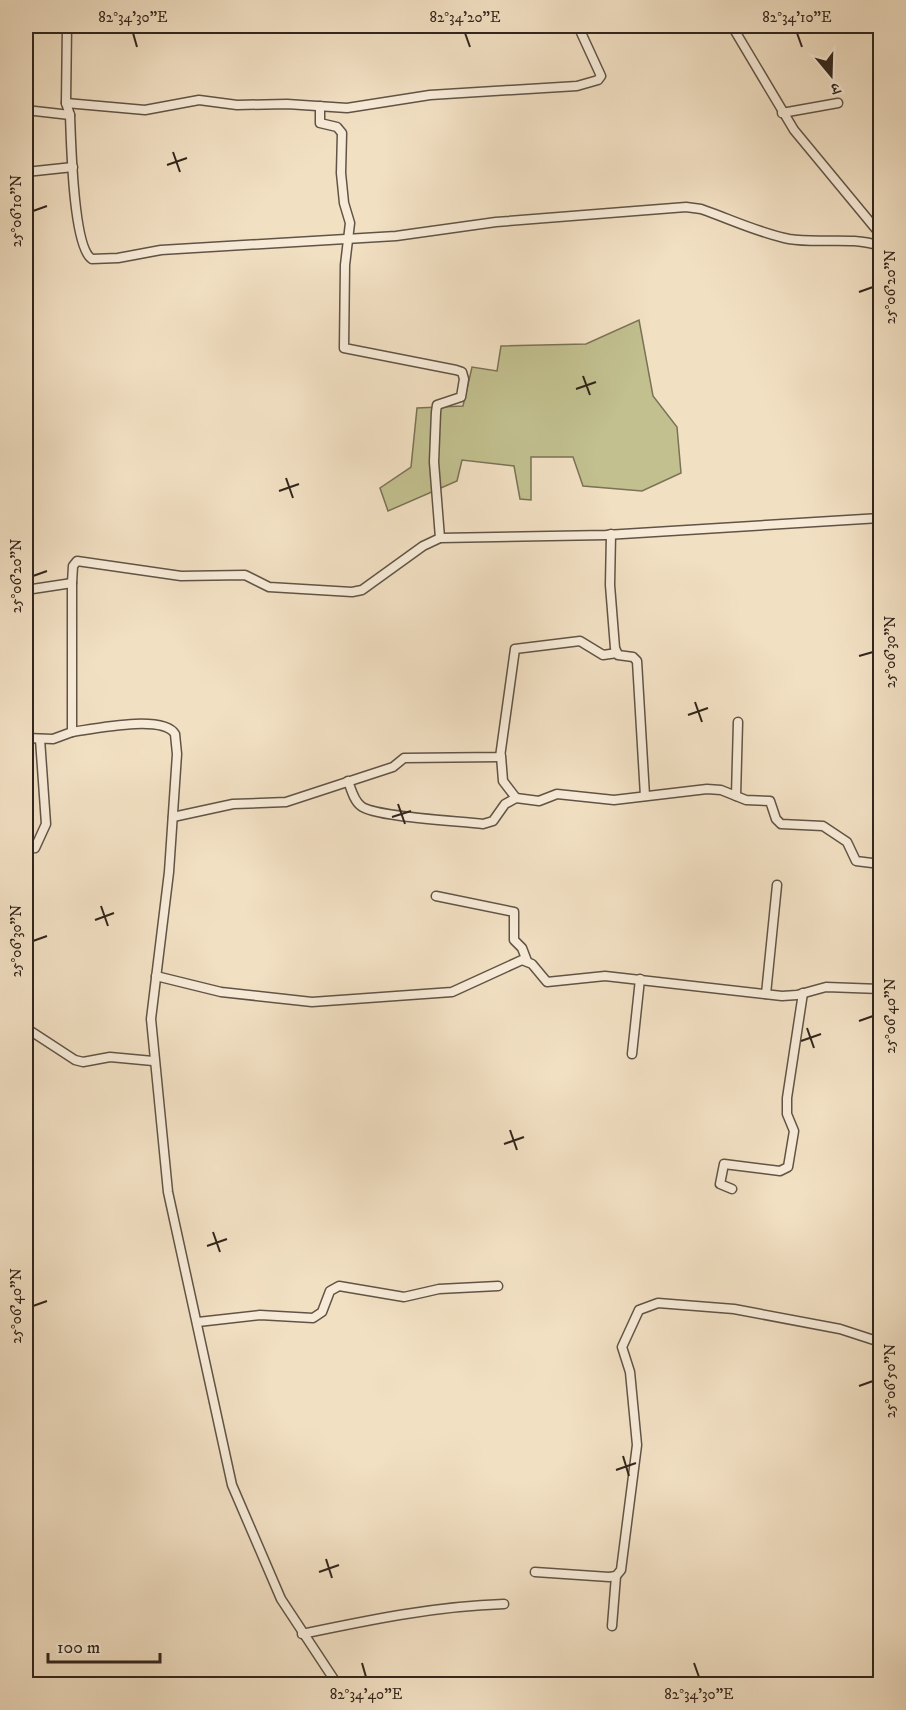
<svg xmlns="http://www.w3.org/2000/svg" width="906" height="1710" font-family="'IM FELL DW Pica','Noto Serif Devanagari',serif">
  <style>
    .green { fill: #c2c08f; stroke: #7a7256; stroke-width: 1.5 }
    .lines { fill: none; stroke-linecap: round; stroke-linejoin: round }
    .street-casing { stroke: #615446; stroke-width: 11 }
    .street { stroke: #f7ebd8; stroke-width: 8 }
    .ticks { fill: none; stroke: #31251c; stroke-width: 2 }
    .neatline { fill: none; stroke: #31251c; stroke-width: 2 }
    .ticks-label { font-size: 15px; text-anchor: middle; fill: #31251c }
  </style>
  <rect width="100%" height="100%" fill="#f2e0c3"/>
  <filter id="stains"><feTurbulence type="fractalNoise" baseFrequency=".00333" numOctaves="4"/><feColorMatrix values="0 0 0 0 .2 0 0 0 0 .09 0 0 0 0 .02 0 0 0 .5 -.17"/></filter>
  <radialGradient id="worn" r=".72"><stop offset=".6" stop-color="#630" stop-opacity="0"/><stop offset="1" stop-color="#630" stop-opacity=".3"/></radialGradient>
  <!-- green -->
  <path class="green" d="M639,320L653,396L677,427L681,473L642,491L583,486L573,457H531V500L520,499L514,466L462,460L457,481L388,511L380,488L411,467L417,408L463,406L472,367L497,371L501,346L586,344Z"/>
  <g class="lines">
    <!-- street casing -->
    <g class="street-casing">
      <g id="street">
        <path d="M67,26L66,103L70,115C71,140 73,248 92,259L118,258L161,250L396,236L496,222L686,207L701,209C730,219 759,233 789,239C820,244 851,236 880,246"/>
        <path d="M732,26L794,130L880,234"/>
        <path d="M66,103L145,110L199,100L237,105L287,104L347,108L430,95L577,86L598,80L601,76L578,26"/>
        <path d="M320,106V123L337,127L342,133L341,173L344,203L350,223L345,265L344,348L456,370L462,372L464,379L461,397L437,405L436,412L434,462L440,538"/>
        <path d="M26,110L70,115"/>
        <path d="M782,113L838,103"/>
        <path d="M26,172L73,167"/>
        <path d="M611,534L610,585L615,648L618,655L633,657L637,661L645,796"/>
        <path d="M26,590L72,583"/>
        <path d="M72,732C93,729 163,714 175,734L177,754L169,872L151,1019L168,1192L232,1485L281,1599L337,1684"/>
        <path d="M26,738L53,739L72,732V583L73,566L77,561L181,576L245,575L269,587L352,592L362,590L423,546L440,538L606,535L880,518"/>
        <path d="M501,756L503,781L516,798"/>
        <path d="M348,781C351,789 354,801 361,806C374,817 460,821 483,824L493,821L505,804L516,798L539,801L557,794L614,800L707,789L721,790L746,800L770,801L776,819L781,824L823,826L847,842L856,861L880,864"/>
        <path d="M736,796L738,722"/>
        <path d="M173,817L233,804L286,802L393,767L404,758L500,757L515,649L580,641L603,655L617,653"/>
        <path d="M35,848L46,824L40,739"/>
        <path d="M436,896L514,912V940L522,948L527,961"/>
        <path d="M156,976L221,992L312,1002L452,992L522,960L532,964L547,982L605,976L782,996L797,995L826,987L880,989"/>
        <path d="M766,994L777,885"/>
        <path d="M26,1028L75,1060L83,1062L110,1057L153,1061"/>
        <path d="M632,1054L640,979"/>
        <path d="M732,1189L720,1184L724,1164L780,1171L788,1167L794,1131L787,1114V1098L803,993"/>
        <path d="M198,1322L260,1315L313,1318L322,1312L330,1291L339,1286L404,1297L439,1289L498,1286"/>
        <path d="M535,1572L609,1577L616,1576L621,1570L637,1445L630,1372L622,1347L639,1310L658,1303L734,1309L840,1329L880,1342"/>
        <path d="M612,1626L616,1576"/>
        <path d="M302,1634C369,1620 436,1606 504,1604"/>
        <path d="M748,1683L761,1684"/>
        <path d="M813,1684H837"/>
      </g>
    </g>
    <!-- street -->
    <use href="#street" class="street"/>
  </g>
  <!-- ticks -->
  <path class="ticks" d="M133,33L137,47M465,33L470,47M797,33L802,47M173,152L180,172M167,165L187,158M33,211L47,206M859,292L873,287M583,376L590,395M576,389L596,382M286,478L293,498M279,491L299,484M33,576L47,571M859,656L873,652M695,702L702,722M688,715L708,708M398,804L405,824M392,817L411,811M101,906L108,926M95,920L114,913M33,941L47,936M859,1021L873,1016M807,1028L814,1048M801,1041L821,1034M510,1130L517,1150M504,1144L524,1137M213,1232L220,1252M207,1246L227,1239M33,1306L47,1301M859,1386L873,1381M623,1456L629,1476M616,1470L636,1463M326,1559L332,1578M319,1572L339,1565M362,1663L366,1677M694,1663L699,1677"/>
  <!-- margin -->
  <rect width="906" height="1710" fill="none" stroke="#f2e0c3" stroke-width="66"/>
  <!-- north arrow -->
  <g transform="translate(831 75) rotate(161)" stroke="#f7ebd8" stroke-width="4.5" paint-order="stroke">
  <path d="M0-4.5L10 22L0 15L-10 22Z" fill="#31251c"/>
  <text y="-9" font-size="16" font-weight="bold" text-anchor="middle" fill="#31251c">उ</text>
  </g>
  <!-- scale -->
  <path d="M48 1653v9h112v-9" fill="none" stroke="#31251c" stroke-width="3"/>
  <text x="57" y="1653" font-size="18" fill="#31251c" stroke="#f7ebd8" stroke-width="4.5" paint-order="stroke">100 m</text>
  <rect x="33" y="33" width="840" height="1644" class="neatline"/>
  <g class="ticks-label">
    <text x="133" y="22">82°34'30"E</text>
    <text x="465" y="22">82°34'20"E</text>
    <text x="797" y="22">82°34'10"E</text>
    <text transform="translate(16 211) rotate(-90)" y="5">25°06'10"N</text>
    <text transform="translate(890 287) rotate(-90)" y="5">25°06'20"N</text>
    <text transform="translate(16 576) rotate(-90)" y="5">25°06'20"N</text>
    <text transform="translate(890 652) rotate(-90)" y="5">25°06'30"N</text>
    <text transform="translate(16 941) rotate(-90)" y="5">25°06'30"N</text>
    <text transform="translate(890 1016) rotate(-90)" y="5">25°06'40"N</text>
    <text transform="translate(16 1306) rotate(-90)" y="5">25°06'40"N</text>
    <text transform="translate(890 1381) rotate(-90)" y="5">25°06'50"N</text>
    <text x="366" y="1699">82°34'40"E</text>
    <text x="699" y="1699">82°34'30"E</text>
  </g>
  <rect width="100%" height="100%" filter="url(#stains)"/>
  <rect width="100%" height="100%" fill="url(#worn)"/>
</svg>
